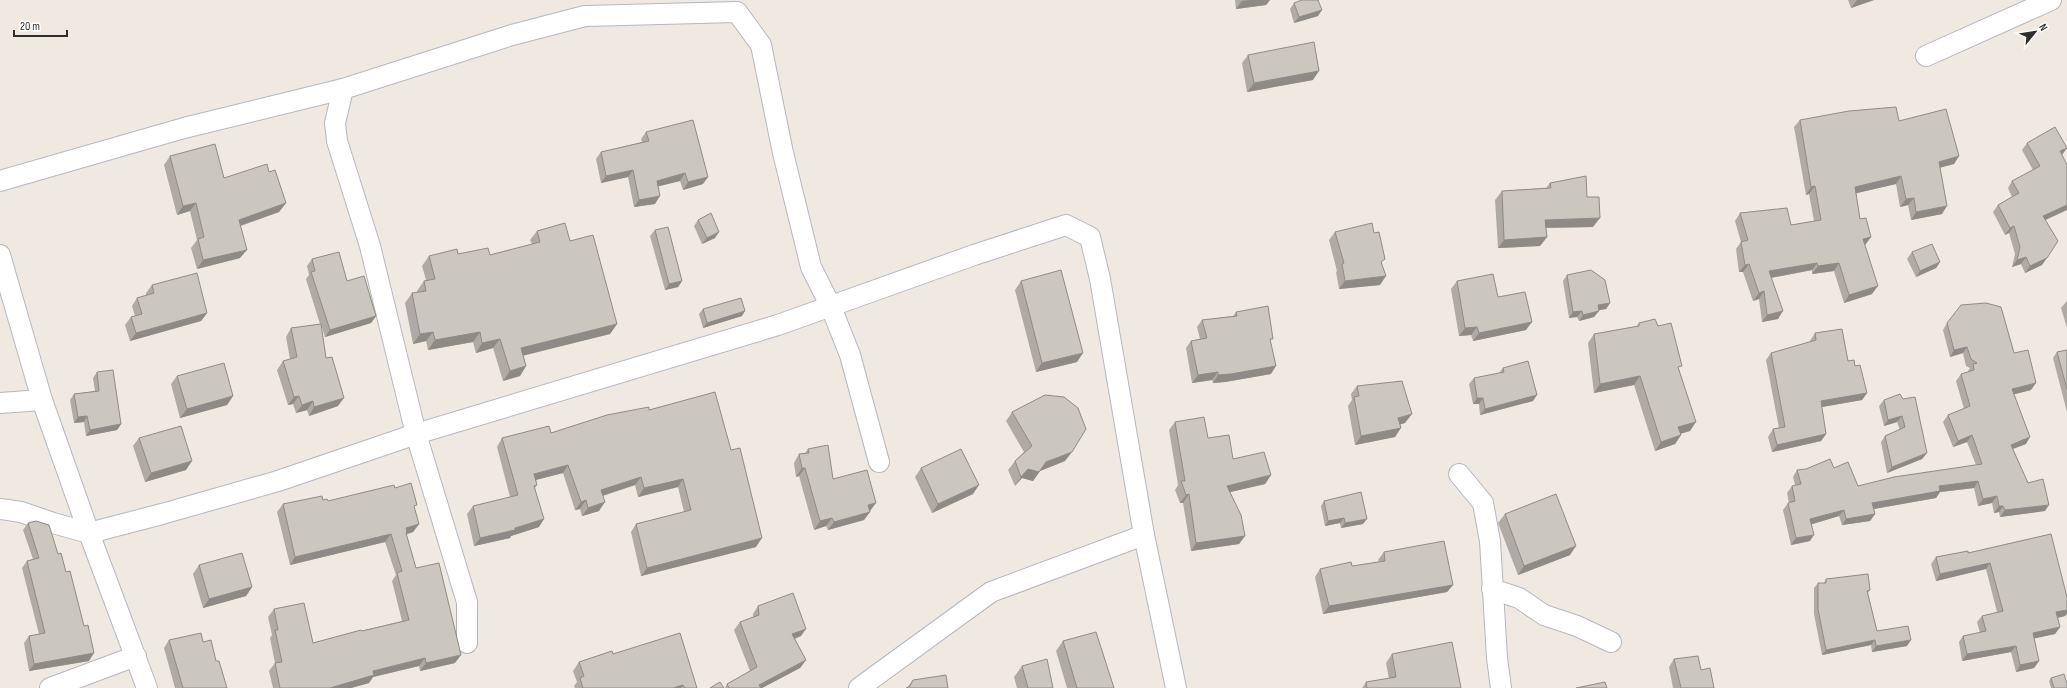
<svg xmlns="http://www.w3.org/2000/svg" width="2067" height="688" font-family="'Sofia Sans Condensed',sans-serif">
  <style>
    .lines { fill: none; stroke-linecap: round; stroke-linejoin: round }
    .minor-casing { stroke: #b4b7c1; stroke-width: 22 }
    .minor { stroke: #fff; stroke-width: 20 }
    .wall { fill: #afaba4 }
    .shaded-wall { fill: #8e8b86 }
    .building { fill: #cbc7bf; stroke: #8e8b86 }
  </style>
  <rect width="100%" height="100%" fill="#efe9e1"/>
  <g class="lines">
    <!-- minor casing -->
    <g class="minor-casing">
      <g id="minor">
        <path d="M1926,56L2051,0"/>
        <path d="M343,89L335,123L337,141L370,246L416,434L467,602V643"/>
        <path d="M0,181L184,128L343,89L512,35L585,16L737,12L761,45L783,153L811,267L831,307L850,355L879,462"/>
        <path d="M0,255L42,400L89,533L147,688"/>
        <path d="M0,403L42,400"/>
        <path d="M1459,474L1483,503L1490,541L1497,658L1501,688"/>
        <path d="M0,509L21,512L53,523L89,533L162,514L278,481L416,434L778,325L974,255L1066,225L1090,237L1100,279L1144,535L1176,688"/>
        <path d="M1492,589L1519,598L1544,615L1577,626L1611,642"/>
        <path d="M50,688L136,656"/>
        <path d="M859,688L991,592L1144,535"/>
      </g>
    </g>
    <!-- minor -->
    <use href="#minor" class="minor"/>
  </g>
  <!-- wall -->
  <g class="wall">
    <path d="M1235,0H1270L1266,5L1236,9Z"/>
    <path d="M1848,0H1874L1851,8Z"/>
    <path d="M1294,3L1318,16L1294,23L1290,9Z"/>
    <path d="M1248,55L1313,80L1247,92L1242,63Z"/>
    <path d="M1800,120L1899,121L1959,156L1954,164L1940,168L1942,214L1911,220L1908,205L1900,207L1896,184L1856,193L1860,219L1871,237L1865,245H1864L1872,294L1844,303L1834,271L1812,274V270L1771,278L1778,319L1762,322L1759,299L1753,301L1743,272H1739L1736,249L1741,242L1735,221L1740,213L1791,225L1814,221L1809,194L1806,195L1794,127Z"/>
    <path d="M646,132L703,184L683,190L680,181L658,186L655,204L634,207L628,177L601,183L596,159L601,152L642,142L641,139Z"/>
    <path d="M2027,143L2062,154L2046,220L2042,265L2025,273L2021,264L2012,267L2015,254L2009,233L2005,235L1993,212L1998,205L2012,197L2008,188L2012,181L2033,170L2022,150Z"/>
    <path d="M170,156L224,178L269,172L286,203L279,212L241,226L240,258L197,269L191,248L197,240L190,211L177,215L164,165Z"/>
    <path d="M1550,183L1587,197L1593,227L1546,228L1547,237L1540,246L1498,248L1495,200L1502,191L1546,188Z"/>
    <path d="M698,220L715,238L702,244L694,226Z"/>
    <path d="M655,230L682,281L678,287L665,290L650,236Z"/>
    <path d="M537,231L570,241L617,324L610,334L523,355L526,366L520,376L503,381L493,348L476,353L473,342L428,350L426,341L413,344L405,303L412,293L417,292V291L424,281L426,280L422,266L429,256L458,254L490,255L532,244L530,240Z"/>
    <path d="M1335,232L1380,285L1339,289L1336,272L1337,271L1329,240Z"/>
    <path d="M1912,252L1940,262L1936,268L1916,277L1907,259Z"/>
    <path d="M312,259L347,281L376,316L371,323L325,337L321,324L326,358L338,406L309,416L307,410L296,413L293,404L288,405L277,370L283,361L290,359L286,337L291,328L320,324L306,279L309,275L307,266Z"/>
    <path d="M1567,275L1610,303L1606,309L1599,310L1594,317L1579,321L1577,317L1569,318L1563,281Z"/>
    <path d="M1021,281L1077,362L1036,372L1015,290Z"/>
    <path d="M1457,281L1498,297L1526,330L1473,341L1471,335L1459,336L1451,289Z"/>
    <path d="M152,285L207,313L201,321L130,341L125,325L131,317L135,316L132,306L137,298L146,295V293Z"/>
    <path d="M2067,301V328L2061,308L2066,302Z"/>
    <path d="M703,309L742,316L703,328L699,314Z"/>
    <path d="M1236,312L1271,342V374L1225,382L1213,383L1212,380L1192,383L1186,348L1191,341L1200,339L1197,327L1202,320L1233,316Z"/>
    <path d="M1639,323L1679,370L1690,431L1680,434L1681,435L1675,444L1655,451L1634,385L1594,393L1588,343L1594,334L1637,326Z"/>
    <path d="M1947,323L2014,353L2031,390L2014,394L2026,444L2013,449L2028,483L2045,511L2000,517L1999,512L1994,513L1992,503L1978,506L1974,488L1940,492L1936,498L1874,509L1875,514L1870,521L1842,525L1839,516L1812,524L1810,541L1791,545L1783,510L1788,503H1789L1787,493L1792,486L1795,485L1793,477L1797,470L1834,468L1858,486L1976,465L1967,442L1953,447L1943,422L1948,415L1964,409L1956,381L1961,374L1968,372V371L1970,368L1966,366L1963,353L1950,357L1943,330Z"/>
    <path d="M1815,333L1855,366L1867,393L1862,400L1822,407L1826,434L1821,441L1772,452L1768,437L1773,429L1779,428L1766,360L1771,353L1810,342V341Z"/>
    <path d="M2067,350V412L2053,358L2057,352Z"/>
    <path d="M1503,368L1533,401L1480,415L1479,404H1473L1469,384L1474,378L1499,373Z"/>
    <path d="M97,372L121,424L117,430L86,436L84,422L74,423L70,400L74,394L95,391L93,378Z"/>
    <path d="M177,376L233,396L227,405L180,418L171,384Z"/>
    <path d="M1357,386L1405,423L1400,424L1395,437L1355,445L1348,406L1352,400L1351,394Z"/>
    <path d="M1900,394L1927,453L1922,459L1887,473L1881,442L1885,436L1900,430L1897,422L1884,426L1879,406L1884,400Z"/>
    <path d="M649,410L756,547L641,576L631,532L636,524L684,512L678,487L638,497L635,485L603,496L599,511L582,516L580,509L575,510L563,473L535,480L537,485L535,488L539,527L511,536L510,538L474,546L467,514L473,506L510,497L497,447L502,438L551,433Z"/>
    <path d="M1012,412L1065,461L1040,471L1033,481L1022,478L1015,486L1008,470L1015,461L1024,452L1006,421Z"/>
    <path d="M1175,422L1208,438L1233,459L1271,475L1265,484L1230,492L1245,536L1239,544L1191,551L1183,503H1180L1175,490L1178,485L1169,430Z"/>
    <path d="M139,438L186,470L145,482L133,446Z"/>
    <path d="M808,449L833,479L870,511L864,520L828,530L826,526L814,530L799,476L796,477L794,463L799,454L805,453Z"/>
    <path d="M921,468L973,494L932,513L915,477Z"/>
    <path d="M395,488L414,508L419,524L413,532L406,535L416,568L455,663L420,671L419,666L373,677L369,683L351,688H273L269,671L275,663L270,638L272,635L268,617L274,609L313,643L402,621L392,581L396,575L385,542L290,565L277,512L283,504L323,500L328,501Z"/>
    <path d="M1324,501L1363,524L1341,528L1340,523L1325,526L1321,506Z"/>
    <path d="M1505,514L1570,555L1518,575L1498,523Z"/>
    <path d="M28,523L58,554L66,572L89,661L29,671L24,643L29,636L39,634L22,568L27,561L33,559L23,530Z"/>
    <path d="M2051,534L2065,616L2058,618L2060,627L2055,634L2034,638L2039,661L2034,668L2016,672L2011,652L1962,661L1959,642L1963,636L1980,633L1977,622L1982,616L1997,612L1986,569L1936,581L1931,564L1936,557L1968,553Z"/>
    <path d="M1384,552L1453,585L1447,592L1323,614L1315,577L1320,569L1352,566L1379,562L1378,560Z"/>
    <path d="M199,565L252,587L246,596L203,608L193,574Z"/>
    <path d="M1826,579L1870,590L1868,593L1877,631L1907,646L1872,652L1871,645L1822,655L1814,614V588L1818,583H1824Z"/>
    <path d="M758,606L801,636L795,639L806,660L800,668L762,688H725L727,684L750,671L734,630L740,622L753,617V614Z"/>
    <path d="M169,640L203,642L227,688H175L164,648Z"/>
    <path d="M1063,641L1114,688H1067L1056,651Z"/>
    <path d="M613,654L697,688H575L574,686L577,682L573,671L579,662Z"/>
    <path d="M1392,654L1461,688H1362L1366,682L1389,679L1386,663Z"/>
    <path d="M1674,659L1701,670L1714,688H1673L1669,667Z"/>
    <path d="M1022,666L1053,688H1017L1014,677Z"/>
    <path d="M2051,678L2067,688H2051L2049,681Z"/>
    <path d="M913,680L948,688H907Z"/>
  </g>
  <!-- shaded-wall -->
  <g class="shaded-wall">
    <path d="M1250,0H1270L1266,5L1236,9L1242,1Z"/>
    <path d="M1857,0H1874L1851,8Z"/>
    <path d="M1322,10L1318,16L1294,23L1299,17Z"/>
    <path d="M1319,71L1313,80L1247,92L1254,83Z"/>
    <path d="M2067,148L2062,155L2060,151Z"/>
    <path d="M1959,156L1954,164L1933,169L1939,162Z"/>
    <path d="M633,170L628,177L601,183L606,176Z"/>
    <path d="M685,173L680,181L652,188L657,181Z"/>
    <path d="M1901,176L1896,184L1849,195L1855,187Z"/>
    <path d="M708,177L703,184L683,190L688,182Z"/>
    <path d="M1815,186L1809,194L1806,195L1811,187Z"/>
    <path d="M660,196L655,204L634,207L639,200Z"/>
    <path d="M1914,198L1908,205L1900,207L1906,199Z"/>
    <path d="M196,203L190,211L177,215L183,206Z"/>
    <path d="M286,203L279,212L233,228L239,220Z"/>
    <path d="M2067,205V210L2039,223L2043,216Z"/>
    <path d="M1947,206L1942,214L1911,220L1916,212Z"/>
    <path d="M1600,218L1593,227L1539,228L1545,220Z"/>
    <path d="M2014,226L2009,233L2005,235L2010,228Z"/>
    <path d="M719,232L715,238L702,244L707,238Z"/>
    <path d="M1547,237L1540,246L1498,248L1504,240Z"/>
    <path d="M1871,237L1865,245L1857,247L1863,239Z"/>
    <path d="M247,250L240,258L197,269L203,260Z"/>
    <path d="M2026,257L2021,264L2012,267L2017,260Z"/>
    <path d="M2047,258L2042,265L2025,273L2030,266Z"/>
    <path d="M1940,262L1936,268L1916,277L1920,271Z"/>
    <path d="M1817,263L1812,270L1764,279L1769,271Z"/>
    <path d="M1839,263L1834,271L1812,274L1818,266Z"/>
    <path d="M1749,264L1743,272H1739L1745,265Z"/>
    <path d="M1386,276L1380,285L1339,289L1345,281Z"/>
    <path d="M682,281L678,287L665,290L669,284Z"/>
    <path d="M1878,286L1872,294L1844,303L1849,295Z"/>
    <path d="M1764,291L1759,299L1753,301L1759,293Z"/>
    <path d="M1610,303L1606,309L1594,311L1598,305Z"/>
    <path d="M745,311L742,316L703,328L707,323Z"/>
    <path d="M1582,311L1577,317L1569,318L1573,312Z"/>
    <path d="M1599,311L1594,317L1579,321L1583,315Z"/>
    <path d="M1783,311L1778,319L1762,322L1767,315Z"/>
    <path d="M207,313L201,321L130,341L136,333Z"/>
    <path d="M376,316L371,323L325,337L330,330Z"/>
    <path d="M1532,322L1526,330L1473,341L1479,333Z"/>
    <path d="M617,324L610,334L514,358L521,348Z"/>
    <path d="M1477,327L1471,335L1459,336L1465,328Z"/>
    <path d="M433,332L426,341L413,344L420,334Z"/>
    <path d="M480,332L473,342L428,350L435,340Z"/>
    <path d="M500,339L493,348L476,353L482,343Z"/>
    <path d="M1967,347L1963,353L1950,357L1954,350Z"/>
    <path d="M1083,353L1077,362L1036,372L1042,363Z"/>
    <path d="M526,366L520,376L503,381L510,371Z"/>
    <path d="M1276,366L1271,374L1225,382L1213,383L1218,375Z"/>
    <path d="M1218,372L1212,380L1192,383L1198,375Z"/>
    <path d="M1640,376L1634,385L1594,393L1600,384Z"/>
    <path d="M2036,383L2031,390L2008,396L2012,389Z"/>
    <path d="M1867,393L1862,400L1816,408L1821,401Z"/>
    <path d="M1537,395L1533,401L1480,415L1485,409Z"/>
    <path d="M233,396L227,405L180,418L187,409Z"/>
    <path d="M299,396L293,404L288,405L294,397Z"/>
    <path d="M344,398L338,406L309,416L314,407Z"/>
    <path d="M1477,398H1483L1479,404H1473Z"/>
    <path d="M313,401L307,410L296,413L302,405Z"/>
    <path d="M1412,414L1405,423L1392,427L1398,418Z"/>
    <path d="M87,416L84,422L74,423L78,417Z"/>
    <path d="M1902,416L1897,422L1884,426L1888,420Z"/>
    <path d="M1696,422L1690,431L1672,436L1678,427Z"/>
    <path d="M121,424L117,430L86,436L90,430Z"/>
    <path d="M1401,428L1395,437L1355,445L1361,436Z"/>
    <path d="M1826,434L1821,441L1772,452L1777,445Z"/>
    <path d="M1681,435L1675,444L1655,451L1661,442Z"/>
    <path d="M1972,435L1967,442L1953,447L1958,441Z"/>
    <path d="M2030,437L2026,444L2007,451L2011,445Z"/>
    <path d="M1072,452L1065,461L1040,471L1033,481L1022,478L1015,486L1021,477L1028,469Z"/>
    <path d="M1927,453L1922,459L1887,473L1892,467Z"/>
    <path d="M192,461L186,470L145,482L151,473Z"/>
    <path d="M568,465L563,473L528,482L534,474Z"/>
    <path d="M802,468H805L799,476L796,477Z"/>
    <path d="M1271,475L1265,484L1222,494L1227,486Z"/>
    <path d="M641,477L635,485L595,498L601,490Z"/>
    <path d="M683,479L678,487L638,497L644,488Z"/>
    <path d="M1978,481L1974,488L1940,492L1936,498L1868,510L1872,503L1939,486Z"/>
    <path d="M979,485L973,494L932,513L938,504Z"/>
    <path d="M1189,494L1183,503H1180L1186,495Z"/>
    <path d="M1997,496L1992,503L1978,506L1983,499Z"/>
    <path d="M586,500L580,509L575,510L581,502Z"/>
    <path d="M605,502L599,511L582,516L588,508Z"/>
    <path d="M876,503L870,511L862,514L868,505Z"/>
    <path d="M2049,505L2045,511L2000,517L2005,510Z"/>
    <path d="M1999,506H2003L1999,512L1994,513Z"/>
    <path d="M1844,510L1839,516L1806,526L1810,519Z"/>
    <path d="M870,512L864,520L828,530L834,522Z"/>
    <path d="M1875,514L1870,521L1842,525L1846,519Z"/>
    <path d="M832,518L826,526L814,530L820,521Z"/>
    <path d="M1344,518L1340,523L1325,526L1328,521Z"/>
    <path d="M544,519L539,527L511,536L510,538L474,546L480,538Z"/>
    <path d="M1367,519L1363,524L1341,528L1345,523Z"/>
    <path d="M419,524L413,532L406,534L402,541L406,528Z"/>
    <path d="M391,534L385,542L290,565L295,557Z"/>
    <path d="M1814,535L1810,541L1791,545L1796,538Z"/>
    <path d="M1245,536L1239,544L1191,551L1196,543Z"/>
    <path d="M762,538L756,547L641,576L647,568Z"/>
    <path d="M1576,546L1570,555L1518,575L1524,566Z"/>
    <path d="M1990,563L1986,569L1936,581L1940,574Z"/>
    <path d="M1453,585L1447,592L1323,614L1329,606Z"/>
    <path d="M252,587L246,596L203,608L209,599Z"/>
    <path d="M2067,610V614L2065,616L2052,619L2056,612Z"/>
    <path d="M2060,627L2055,634L2028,640L2033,633Z"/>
    <path d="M806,629L801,636L787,641L792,634Z"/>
    <path d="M1875,640L1871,645L1822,655L1826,650Z"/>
    <path d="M1911,640L1907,646L1872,652L1876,646Z"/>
    <path d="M2016,646L2011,652L1962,661L1967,654Z"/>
    <path d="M94,653L89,661L29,671L34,664Z"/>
    <path d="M461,655L455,663L420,671L426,663Z"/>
    <path d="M425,658L419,666L373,677L369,683L351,688H330L373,671Z"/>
    <path d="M806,660L800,668L762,688H757L759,685Z"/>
    <path d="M2039,661L2034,668L2016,672L2020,665Z"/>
    <path d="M683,685L681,688H673Z"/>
  </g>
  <!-- building -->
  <g class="building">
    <path d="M1302,0H1318L1322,10L1299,17L1294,3Z"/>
    <path d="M1314,42L1319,71L1254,83L1248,55Z"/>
    <path d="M1896,107L1899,121L1946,109L1959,156L1939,162L1947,206L1916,212L1914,198L1906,199L1901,176L1855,187L1860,219L1866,218L1871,237L1863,239L1878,286L1849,295L1839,263L1818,266L1817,263L1769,271L1783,311L1767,315L1764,291L1759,293L1749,264L1745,265L1741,242L1748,240L1740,213L1787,208L1791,225L1821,220L1815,186L1811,187L1800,120L1849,111Z"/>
    <path d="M693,120L708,177L688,182L685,173L657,181L660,196L639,200L633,170L606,176L601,152L649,141L646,132Z"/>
    <path d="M2055,127L2067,148L2060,151L2067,165V205L2043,216L2058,241L2047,258L2030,266L2026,257L2017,260L2020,247L2014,226L2010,228L1998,205L2019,193L2012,181L2040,166L2027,143Z"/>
    <path d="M215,144L224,178L267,164L269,172L275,170L286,203L239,220L247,250L203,260L198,239L204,237L196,203L183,206L170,156Z"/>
    <path d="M1586,176L1587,197H1599L1600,218L1545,220L1547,237L1504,240L1502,191L1551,188L1550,183Z"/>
    <path d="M711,213L719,232L707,238L698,220Z"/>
    <path d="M565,223L570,241L593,235L617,324L521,348L526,366L510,371L500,339L482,343L480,332L435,340L433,332L420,334L412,293L426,291L424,281L435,279L429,256L457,249L458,254L488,248L490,255L540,242L537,231Z"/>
    <path d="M1372,223L1374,233L1379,232L1385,259L1381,262L1386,276L1345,281L1342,264L1344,263L1335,232Z"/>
    <path d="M668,227L682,281L669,284L655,230Z"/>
    <path d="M1932,244L1940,262L1920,271L1912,252Z"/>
    <path d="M339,252L347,281L364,276L376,316L330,330L311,272L315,271L312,259Z"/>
    <path d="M1061,270L1083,353L1042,363L1021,281Z"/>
    <path d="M1591,270L1605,280L1610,303L1598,305L1599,311L1583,315L1582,311L1573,312L1567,275Z"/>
    <path d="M197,273L207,313L136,333L131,317L142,314L137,298L154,293L152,285Z"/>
    <path d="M1493,274L1498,297L1525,292L1532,322L1479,333L1477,327L1465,328L1457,281Z"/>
    <path d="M741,298L745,311L707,323L703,309Z"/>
    <path d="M1986,303L2001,307L2014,353L2028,350L2036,383L2012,389L2030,437L2011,445L2028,483L2043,479L2049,505L2005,510L2003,506H1999L1997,496L1983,499L1978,481L1939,486L1940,491L1872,503L1875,514L1846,519L1844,510L1810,519L1814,535L1796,538L1788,503L1795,501L1792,486L1801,484L1797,470L1806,469L1830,459L1834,468L1848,462L1858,486L1894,477L1982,464L1972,435L1958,441L1948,415L1970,406L1961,374L1974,370L1973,364L1977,363L1971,359L1967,347L1954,350L1947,323L1961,305Z"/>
    <path d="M1268,306L1273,339H1270L1276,366L1231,374L1218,375V372L1198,375L1191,341L1207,338L1202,320L1237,316L1236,312Z"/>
    <path d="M1655,319L1658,326L1671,323L1682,366L1678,367L1696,422L1678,427L1681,435L1661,442L1640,376L1600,384L1594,334L1639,326V323Z"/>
    <path d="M321,324L326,358L332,357L344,398L314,407L313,401L302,405L299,396L294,397L283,361L297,357L291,328Z"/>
    <path d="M1842,329L1848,361L1854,360L1855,366L1860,365L1867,393L1821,401L1826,434L1777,445L1773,429L1785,427L1771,353L1816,340L1815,333Z"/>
    <path d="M2067,350V389L2057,352Z"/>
    <path d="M1528,361L1537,395L1485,409L1483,398H1477L1474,378L1504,372L1503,368Z"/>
    <path d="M224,363L233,396L187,409L177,376Z"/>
    <path d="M113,370L121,424L90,430L87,416L78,417L74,394L99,391L97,372Z"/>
    <path d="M1402,381L1412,414L1398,418L1401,428L1361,436L1354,397L1359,396L1357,386Z"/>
    <path d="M715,392L731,450L740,448L762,538L647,568L636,524L691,510L683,479L644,488L641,477L601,490L605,502L588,508L586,500L581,502L568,465L534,474L537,485L534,486L544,519L515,528V530L480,538L473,506L518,495L502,438L549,426L551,433L607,415L649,407V410Z"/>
    <path d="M1900,394L1903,399L1915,397L1927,453L1892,467L1885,436L1905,427L1902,416L1888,420L1884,400Z"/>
    <path d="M1045,395L1064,397L1078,408L1086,429L1072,452L1046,462L1039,472L1028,469L1021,477L1015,461L1032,446L1012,412Z"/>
    <path d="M1204,417L1208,438L1229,435L1233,459L1264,452L1271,475L1227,486L1241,515L1245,536L1196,543L1189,494L1186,495L1181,481H1185L1175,422Z"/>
    <path d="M181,426L192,461L151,473L139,438Z"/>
    <path d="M828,445L833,479L867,470L876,503L868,505L870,512L834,522L832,518L820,521L805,468H802L799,454L809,453L808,449Z"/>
    <path d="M961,449L979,485L938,504L921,468Z"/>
    <path d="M411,483L417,505L414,506L419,524L406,528L407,533H406L416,568L439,563L461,655L426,663L425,658L373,671L374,675L330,688H280L275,663L282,662L275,630H278L274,609L304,603L313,643L361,630L362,631L409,620L397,573L402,571L391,534L295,557L283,504L322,496L323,500L327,499L328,501L394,485L395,488Z"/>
    <path d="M1361,492L1367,519L1345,523L1344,518L1328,521L1324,501Z"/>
    <path d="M1556,494L1576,546L1524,566L1505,514Z"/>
    <path d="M36,521L49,525L58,554L61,553L66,572L70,571L84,626L88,625L94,653L34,664L29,636L45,633L27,561L39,558L28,523Z"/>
    <path d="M2051,534L2067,597V610L2056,612L2060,627L2033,633L2039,661L2020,665L2016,646L1967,654L1963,636L1986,631L1982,616L2003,611L1990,563L1940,574L1936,557L1968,551V553Z"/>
    <path d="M1444,541L1453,585L1329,606L1320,569L1351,562L1352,566L1385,561L1384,552Z"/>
    <path d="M242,553L252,587L209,599L199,565Z"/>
    <path d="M1868,574L1870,590L1867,591L1877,631L1908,626L1911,640L1876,646L1875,640L1826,650L1818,609V583H1826V579Z"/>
    <path d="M793,593L806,629L792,634L806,660L759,685L761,688H729L727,684L757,667L740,622L759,615L758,606Z"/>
    <path d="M1096,632L1114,688H1077L1063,641Z"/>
    <path d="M201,633L203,642L211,640L216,661H219L227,688H183L169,640Z"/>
    <path d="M680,633L697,688H685L683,685L673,688H583L580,678L584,676L579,662L612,651L613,654Z"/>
    <path d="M1452,642L1461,688H1367L1366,682L1396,677L1392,654Z"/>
    <path d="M1698,656L1701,670L1710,668L1714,688H1681L1674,659Z"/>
    <path d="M1047,659L1053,688H1028L1022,666Z"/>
    <path d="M2064,674L2067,684V688H2054L2051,678Z"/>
    <path d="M946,675L948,688H906L910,686L913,680Z"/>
    <path d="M720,682L724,688H710Z"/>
    <path d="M1605,682L1607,688H1576Z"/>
  </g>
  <!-- north arrow -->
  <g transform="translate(2035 32) rotate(60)" stroke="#ffffff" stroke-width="3" paint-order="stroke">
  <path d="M0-3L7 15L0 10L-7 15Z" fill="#2e2e2e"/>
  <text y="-6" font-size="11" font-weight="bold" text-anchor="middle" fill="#2e2e2e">N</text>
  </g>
  <!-- scale -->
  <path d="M14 30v6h53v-6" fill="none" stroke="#2e2e2e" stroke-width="2"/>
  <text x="20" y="30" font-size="12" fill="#2e2e2e" stroke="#ffffff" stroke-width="3" paint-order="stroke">20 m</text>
</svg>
